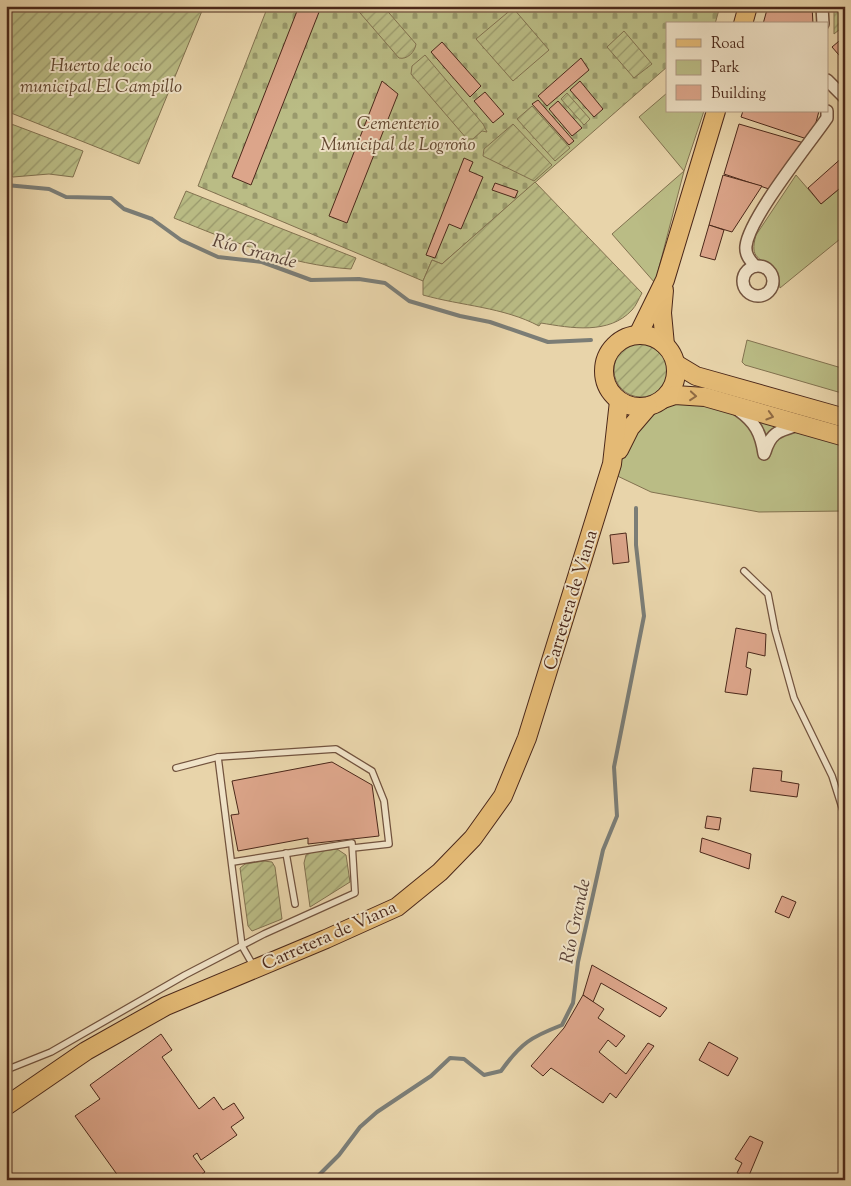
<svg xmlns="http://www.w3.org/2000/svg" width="851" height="1186" font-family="'Sorts Mill Goudy',serif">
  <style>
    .cemetery { fill: url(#cemetery-stones); stroke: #827250 }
    .park { fill: #babc85; stroke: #827250 }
    .garden { fill: url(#garden-furrows); stroke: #827250 }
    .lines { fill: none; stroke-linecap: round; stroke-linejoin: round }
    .stream { stroke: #7b7d76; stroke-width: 4 }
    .building { fill: #dca58a; stroke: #4b281a }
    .lane-casing { stroke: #72533e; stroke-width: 8 }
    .street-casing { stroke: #72533e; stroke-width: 14 }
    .primary-casing { stroke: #4b281a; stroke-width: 20 }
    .lane { stroke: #f0e3c8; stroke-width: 5.5 }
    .street { stroke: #f0e3c8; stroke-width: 11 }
    .primary { stroke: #e4ba75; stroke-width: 18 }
    .oneway { stroke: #906a43 }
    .labels { text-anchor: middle; stroke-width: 4; stroke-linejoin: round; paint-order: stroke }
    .park-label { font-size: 18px; font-style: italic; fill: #61462f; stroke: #f0e3c8 }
    .street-label { font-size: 18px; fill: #4b281a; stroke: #f0e3c8 }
    .water-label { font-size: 19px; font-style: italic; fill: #5b4439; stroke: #f0e3c8 }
  </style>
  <defs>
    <pattern id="cemetery-stones" width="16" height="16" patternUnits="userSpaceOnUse" patternTransform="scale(1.25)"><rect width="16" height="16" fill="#babc85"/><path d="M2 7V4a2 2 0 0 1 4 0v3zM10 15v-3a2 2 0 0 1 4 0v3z" fill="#99996c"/></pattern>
    <pattern id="garden-furrows" width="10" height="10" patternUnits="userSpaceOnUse" patternTransform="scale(1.25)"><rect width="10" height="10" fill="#babc85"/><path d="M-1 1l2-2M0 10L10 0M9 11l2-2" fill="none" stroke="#99996c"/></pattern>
  </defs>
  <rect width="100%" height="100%" fill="#e8d4aa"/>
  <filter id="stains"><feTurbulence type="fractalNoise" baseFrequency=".004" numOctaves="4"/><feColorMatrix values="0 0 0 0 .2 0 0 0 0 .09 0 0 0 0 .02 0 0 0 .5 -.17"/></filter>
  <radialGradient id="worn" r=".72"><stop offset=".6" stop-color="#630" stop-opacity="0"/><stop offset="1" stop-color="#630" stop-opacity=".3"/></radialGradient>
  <!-- cemetery -->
  <path class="cemetery" d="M268,6H720L715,24H667V67L442,264L432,260L423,281L198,186Z"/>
  <!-- park -->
  <g class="park">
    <path d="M667,93V111H704L684,171L655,283L612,234L684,171L639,117Z"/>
    <path d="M796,175L821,204L845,184V235L780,288C779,281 778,275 773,270C760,256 749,260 756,235Z"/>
    <path d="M747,340L845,369V394L745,365L742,362Z"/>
    <path d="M675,395L845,437V511L759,512L651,492L609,472L657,404Z"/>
  </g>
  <!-- garden -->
  <g class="garden">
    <path d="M6,6H204L139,164L6,111Z"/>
    <path d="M354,6H383L416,44C415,52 407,60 399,58Z"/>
    <path d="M834,6H845V25L834,34Z"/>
    <path d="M513,8L549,50L513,81L476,39Z"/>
    <path d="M624,31L652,64L634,78L607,47Z"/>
    <path d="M425,55L483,124L487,132L482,131L473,139H467L411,74L412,66Z"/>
    <path d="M567,93L590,119L584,125L561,99Z"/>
    <path d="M532,106L570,148L555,161L517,119Z"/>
    <path d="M6,122L83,151L73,177L49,174L13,177L6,172Z"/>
    <path d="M513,124L552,165L534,181L483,156L484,149Z"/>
    <path d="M535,182L642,293C639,298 636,306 632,310C609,335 571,328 541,323L539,326C503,307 462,306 423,295V281L432,260L442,264Z"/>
    <path d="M186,191L356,258L351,269C290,265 230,241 174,218Z"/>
    <circle cx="641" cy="370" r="27"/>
    <path d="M337,849L346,855L350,882L310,907L304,863L306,855L312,852Z"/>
    <path d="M264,861L272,862L275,867L282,919L252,931L248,926L240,868L245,864Z"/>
  </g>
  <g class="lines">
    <!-- stream -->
    <g class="stream">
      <path d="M6,185L49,189L66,197L111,198L124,209L152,219L181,240L218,257L262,262L311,280L359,279L385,283L409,301L460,316L490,322L548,342L591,340"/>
      <path d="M314,1180L339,1155L360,1127L377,1112L431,1076L450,1058L464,1059L484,1075L501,1071C521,1043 531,1037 562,1025L573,1003L578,962L603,850L617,816L614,767L644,616L636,545V508"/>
    </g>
  </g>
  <!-- building -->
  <g class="building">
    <path d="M299,6L321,7L251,185L232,177Z"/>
    <path d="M768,6H812L813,24H763Z"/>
    <path d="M845,36V62L832,47Z"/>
    <path d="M442,42L481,86L470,97L431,52Z"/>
    <path d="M581,58L589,70L547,106L538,96Z"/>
    <path d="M382,81L398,94L347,223L329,216Z"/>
    <path d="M580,81L603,109L594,117L570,90Z"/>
    <path d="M485,92L504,114L493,123L474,101Z"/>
    <path d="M538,100L574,141L569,145L532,104Z"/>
    <path d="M558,101L582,128L572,136L549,109Z"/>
    <path d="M743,111H819L814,130L807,139L741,117Z"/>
    <path d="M739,124L804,143L772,190L724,174Z"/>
    <path d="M845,155V184L821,204L808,188Z"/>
    <path d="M464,158L473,162L469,171L483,177L461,229L449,224L435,258L426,255Z"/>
    <path d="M723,175L762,186L732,232L709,225Z"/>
    <path d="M495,183L518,191L515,198L492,190Z"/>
    <path d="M709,225L724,230L715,260L700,256Z"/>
    <path d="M626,533L629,562L613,564L610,535Z"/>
    <path d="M736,628L766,634L765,656L748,652L746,667L751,669L747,695L725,692Z"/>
    <path d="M332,762L372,785L379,836L308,844V838L238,851L231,815L239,814L232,781Z"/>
    <path d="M753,768L782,771L781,781L799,784L797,797L750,791Z"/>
    <path d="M707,816L721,818L719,830L705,828Z"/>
    <path d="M702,838L751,854L749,869L700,852Z"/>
    <path d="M782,896L796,902L789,918L775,912Z"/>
    <path d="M592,965L667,1008L660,1017L601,983L593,1002L583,995Z"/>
    <path d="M583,995L604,1009L598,1018L625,1036L616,1047L608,1040L599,1052L626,1074L648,1043L654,1046L616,1098L610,1093L603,1103L551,1068L543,1076L531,1066L564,1028Z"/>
    <path d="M161,1034L172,1050L162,1057L199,1109L214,1097L223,1110L234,1103L244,1118L231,1127L237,1135L201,1160L197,1153L193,1156L205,1172L194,1180H121L75,1116L100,1099L90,1085Z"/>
    <path d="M709,1042L738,1058L728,1076L699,1060Z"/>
    <path d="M750,1136L763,1142L748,1178L737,1173L742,1163L735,1159Z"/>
  </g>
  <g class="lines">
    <!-- lane casing -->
    <g class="lane-casing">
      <g id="lane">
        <path d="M744,571L768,594L775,630L794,698L832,776L845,817"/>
        <path d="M218,757L242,946L254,967"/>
        <path d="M176,768L218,757L336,749L372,771L384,801L389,844L353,848"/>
        <path d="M286,853L295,904"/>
        <path d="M6,1070L51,1052L185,975L264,934L355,893L352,843L233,862"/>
      </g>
    </g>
    <!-- street casing -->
    <g class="street-casing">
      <g id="street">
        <path d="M822,6L823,24"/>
        <path d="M827,80L845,98"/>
        <path d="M755,266C750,260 745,255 746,246C749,218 809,144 827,118V111"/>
        <circle cx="758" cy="281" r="15"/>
        <path d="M738,410C755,422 761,433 764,454"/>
        <path d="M765,452C771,432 779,431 798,425"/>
      </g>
    </g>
    <!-- primary casing -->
    <g class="primary-casing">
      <g id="primary">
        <path d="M743,24L748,6"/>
        <path d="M664,290L662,313L665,345"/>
        <circle cx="640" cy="371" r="36"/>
        <path d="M638,335L665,280L716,111"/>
        <path d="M676,364L696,376L845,418"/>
        <path d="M663,399L675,395L705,397L845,437"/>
        <path d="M619,450L630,428L648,407"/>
        <path d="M6,1106L86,1051L166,1006L326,939L397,907L440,872L473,838L503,796L527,738L612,464L619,401"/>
      </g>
    </g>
    <!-- lane -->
    <use href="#lane" class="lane"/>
    <!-- street -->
    <use href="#street" class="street"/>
    <!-- primary -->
    <use href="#primary" class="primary"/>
  </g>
  <!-- one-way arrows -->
  <defs><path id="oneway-chevron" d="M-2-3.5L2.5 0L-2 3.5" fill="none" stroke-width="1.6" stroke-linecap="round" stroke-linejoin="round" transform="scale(1.25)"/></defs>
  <g class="oneway">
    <use href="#oneway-chevron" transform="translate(693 396) rotate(5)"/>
    <use href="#oneway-chevron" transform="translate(770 416) rotate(16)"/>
  </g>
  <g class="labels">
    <!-- park labels -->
    <g class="park-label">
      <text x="101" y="71">Huerto de ocio<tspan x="101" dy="21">municipal El Campillo</tspan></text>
      <text x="398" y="129">Cementerio<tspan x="398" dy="21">Municipal de Logroño</tspan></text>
    </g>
    <!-- street labels -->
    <g class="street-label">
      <text transform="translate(570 600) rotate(-73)" y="6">Carretera de Viana</text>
      <text transform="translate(329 935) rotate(-24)" y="6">Carretera de Viana</text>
    </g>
    <!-- water labels -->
    <g class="water-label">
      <text transform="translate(255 250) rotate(15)" y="7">Río Grande</text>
      <text transform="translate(574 921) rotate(-78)" y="7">Río Grande</text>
    </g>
  </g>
  <!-- margin -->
  <rect width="851" height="1186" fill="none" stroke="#e8d4aa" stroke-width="25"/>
  <rect x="8" y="8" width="836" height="1171" fill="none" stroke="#4b281a" stroke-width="2.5"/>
  <rect x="12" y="12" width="826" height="1161" fill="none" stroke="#4b281a"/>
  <!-- legend -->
  <rect x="666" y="22" width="162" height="90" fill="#f0e3c8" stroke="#ae9882"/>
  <rect x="676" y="39" width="25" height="8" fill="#e4ba75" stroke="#ae9882"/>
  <text x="711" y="48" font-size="15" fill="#4b281a">Road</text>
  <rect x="676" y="60" width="25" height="15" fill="#babc85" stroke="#ae9882"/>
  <text x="711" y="72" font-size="15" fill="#4b281a">Park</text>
  <rect x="676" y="85" width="25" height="15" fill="#dca58a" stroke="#ae9882"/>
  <text x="711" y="98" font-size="15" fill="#4b281a">Building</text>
  <rect width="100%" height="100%" filter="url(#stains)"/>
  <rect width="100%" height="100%" fill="url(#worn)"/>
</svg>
